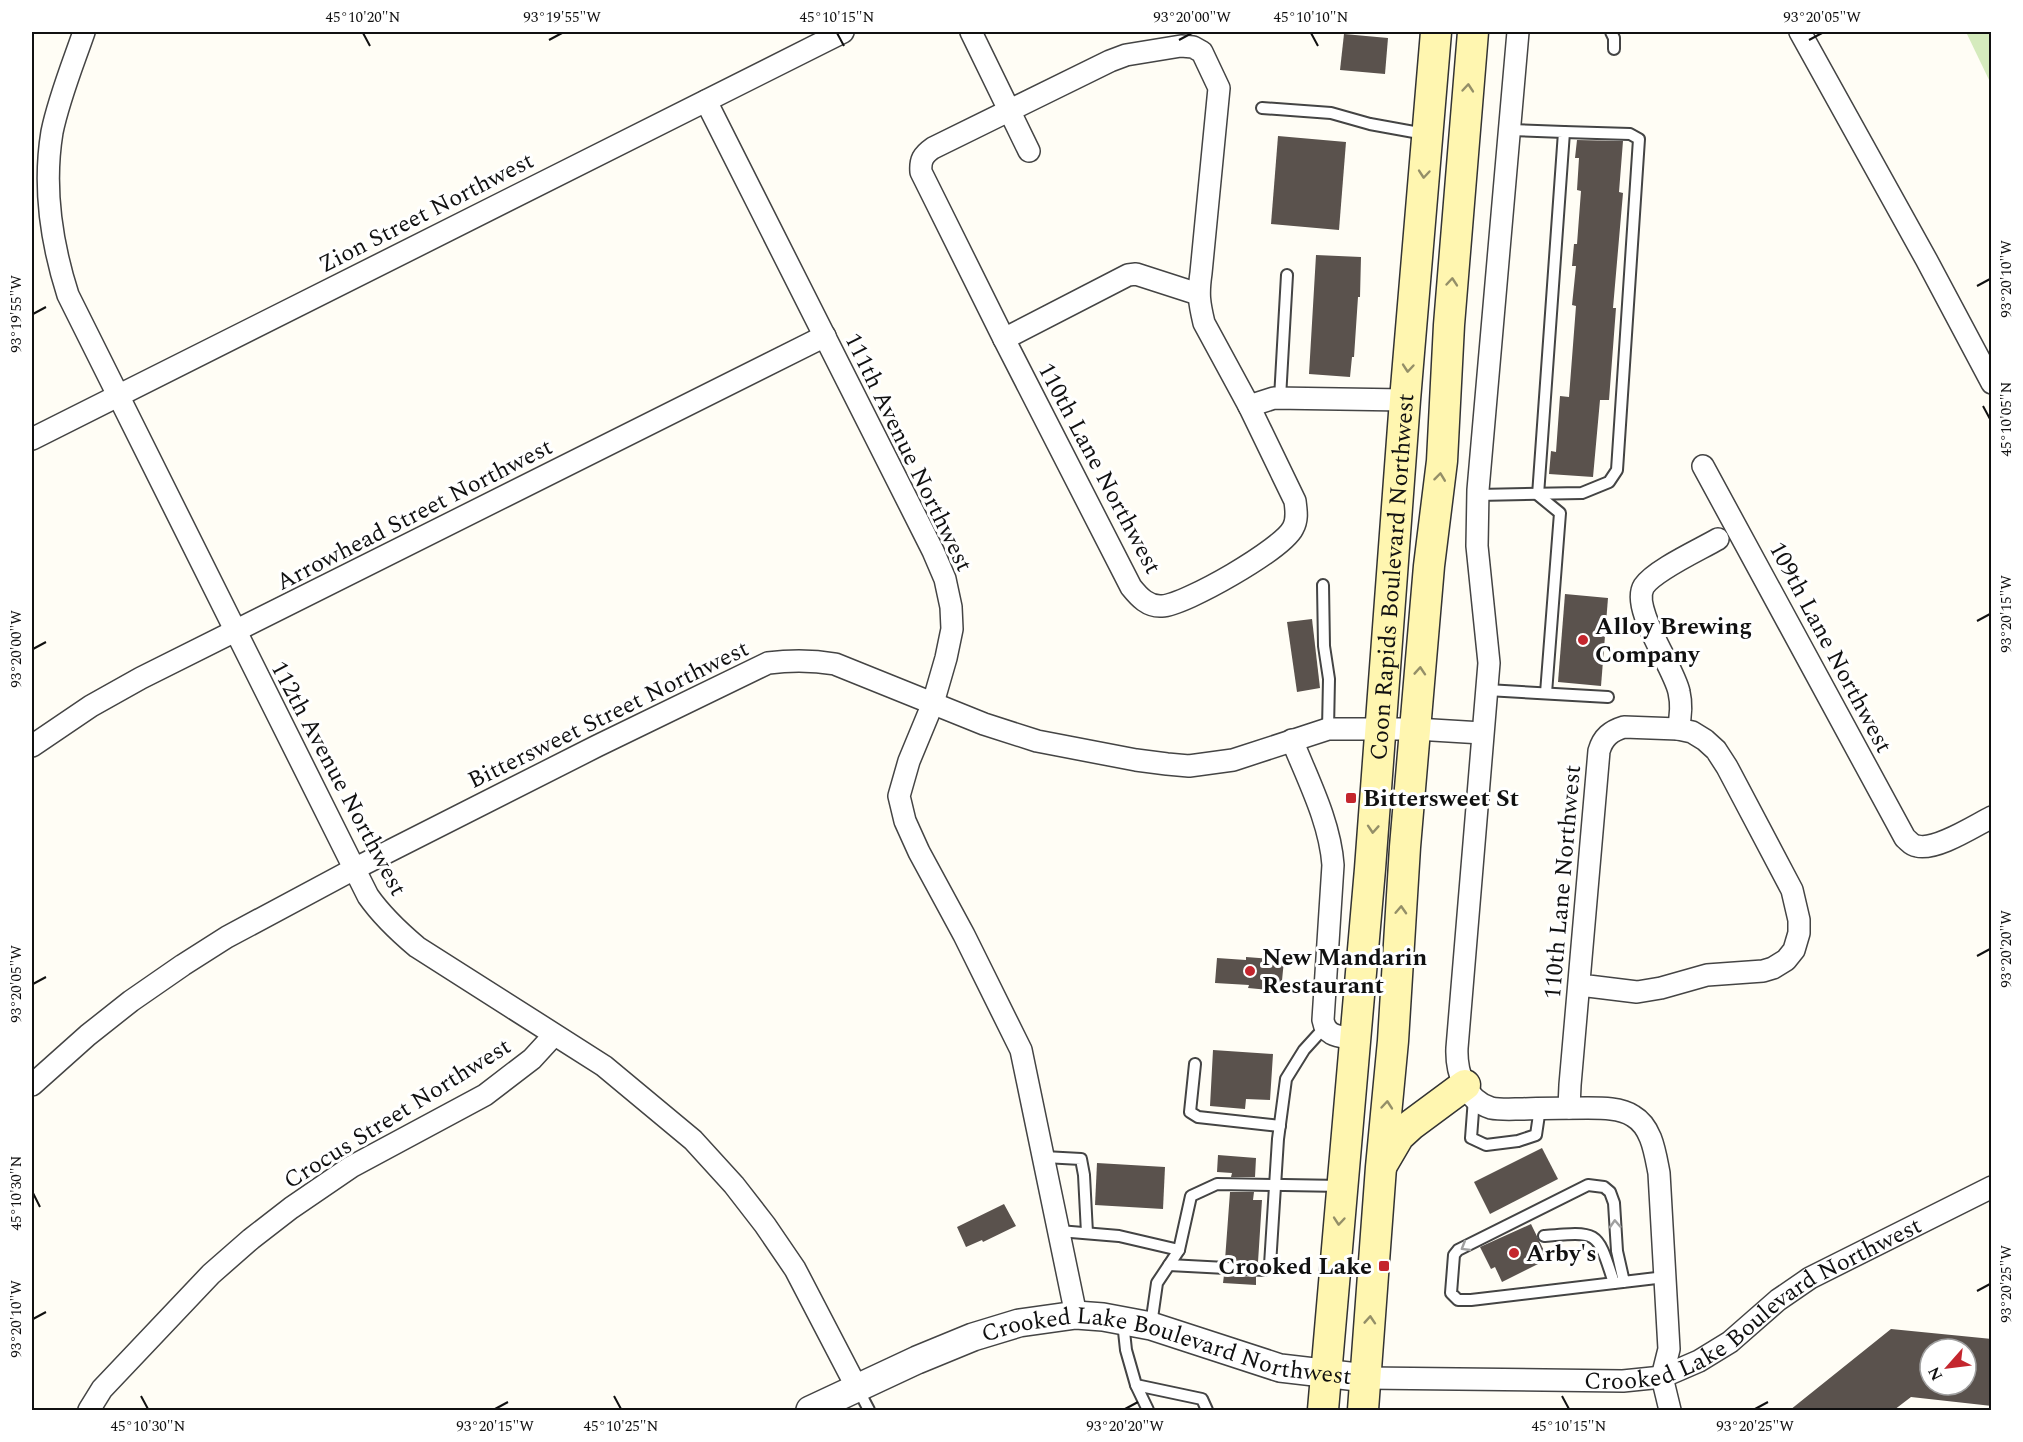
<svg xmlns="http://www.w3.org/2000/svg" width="2023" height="1442" font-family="Spectral,serif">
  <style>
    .green { fill: #d5ebbd }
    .building { fill: #5a524d; fill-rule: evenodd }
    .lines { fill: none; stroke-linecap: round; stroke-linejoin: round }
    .service-casing { stroke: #444; stroke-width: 14 }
    .minor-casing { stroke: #444; stroke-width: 24 }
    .tertiary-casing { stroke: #444; stroke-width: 30 }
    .secondary-casing { stroke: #333; stroke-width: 33 }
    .service { stroke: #fff; stroke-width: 10 }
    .minor { stroke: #fff; stroke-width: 21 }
    .tertiary { stroke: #fff; stroke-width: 27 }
    .secondary { stroke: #fff6b0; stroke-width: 30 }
    .oneway { stroke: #948f68 }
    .oneway2 { stroke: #a0a0a0 }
    .ticks { fill: none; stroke: #111; stroke-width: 2 }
    .poi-dot { fill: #c4262e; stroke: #fff; stroke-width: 2 }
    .labels { text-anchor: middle; stroke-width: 6; stroke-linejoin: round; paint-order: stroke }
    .street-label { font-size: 24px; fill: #111; stroke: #fff }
    .poi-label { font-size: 24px; font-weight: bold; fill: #111; stroke: #fff; text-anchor: start }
    .neatline { fill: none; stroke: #111; stroke-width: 2 }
    .ticks-label { font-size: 15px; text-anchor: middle; fill: #111 }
  </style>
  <rect width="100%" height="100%" fill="#fffdf5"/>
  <!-- green -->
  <path class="green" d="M1966,32H1991V84Z"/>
  <!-- building -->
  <g class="building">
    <path d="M1344,34L1388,38L1385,74L1340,70Z"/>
    <path d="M1278,136L1346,142L1339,230L1271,224Z"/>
    <path d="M1577,140L1623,141L1619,192L1623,193L1613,308H1616L1609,400H1600L1593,477L1549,474L1551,451L1556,452L1560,396L1569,397L1576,306L1572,305L1576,266H1572L1574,244H1577L1581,191L1577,190L1579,158H1575Z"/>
    <path d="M1316,255L1361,257L1360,297H1358L1354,357H1352L1350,377L1309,374Z"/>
    <path d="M1565,594L1608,598L1601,686L1558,682Z"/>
    <path d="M1312,619L1320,688L1297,692L1287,622Z"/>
    <path d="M1246,957L1284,960L1281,991L1248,988L1249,985L1215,983L1217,958L1246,960Z"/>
    <path d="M1213,1050L1273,1054L1270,1100L1246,1099L1245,1109L1210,1106Z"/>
    <path d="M1542,1148L1558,1179L1490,1214L1474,1182Z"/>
    <path d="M1218,1155L1256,1158L1255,1177H1231L1232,1173L1217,1172Z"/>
    <path d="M1097,1163L1165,1167L1163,1209L1095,1205Z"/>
    <path d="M1230,1192H1254L1253,1200H1262L1258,1262L1225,1260Z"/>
    <path d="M1004,1204L1016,1226L983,1242L982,1240L966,1247L957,1227Z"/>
    <path d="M1531,1224L1548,1259L1502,1282L1495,1267L1491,1269L1480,1247Z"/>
    <path d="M1224,1275L1256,1277V1285L1223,1283Z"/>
    <path d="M1891,1329L1992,1339V1406L1911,1397L1894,1410H1790ZM1930,1349H1966V1385H1930Z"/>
  </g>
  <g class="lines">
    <!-- service casing -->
    <g class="service-casing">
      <g id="service">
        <path d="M1611,32L1614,38V49"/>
        <path d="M1262,108L1331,113L1370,124L1425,134"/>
        <path d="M1509,130L1564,132L1538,495L1560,513L1546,693"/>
        <path d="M1280,398L1287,275"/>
        <path d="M1478,495L1582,493L1609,482L1617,470L1639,139L1630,134L1564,132"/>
        <path d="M1323,585L1324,646L1329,679L1328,729"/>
        <path d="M1487,690L1608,697"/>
        <path d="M1195,1064L1190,1112L1198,1117L1280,1126"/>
        <path d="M1474,1098L1471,1138L1486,1145L1518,1141L1536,1135L1540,1108"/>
        <path d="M1044,1157L1081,1159L1084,1175L1087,1233"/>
        <path d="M1059,1231L1119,1236L1179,1250"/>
        <path d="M1544,1236C1600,1231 1597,1231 1614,1283"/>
        <path d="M1169,1265L1264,1270L1270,1265L1278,1139L1286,1079L1304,1050L1324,1028"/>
        <path d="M1624,1282L1617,1251L1614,1203L1610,1192L1604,1187L1588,1185L1458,1250L1454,1255L1451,1293L1458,1300H1471L1665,1277"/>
        <path d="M1123,1322L1126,1350L1136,1385L1202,1399L1207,1410"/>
        <path d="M1151,1325L1157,1283L1179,1250L1191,1196L1217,1184L1342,1186"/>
        <path d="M1136,1385L1148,1410"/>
        <path d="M858,1389L869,1410"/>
      </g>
    </g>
    <!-- minor casing -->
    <g class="minor-casing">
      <g id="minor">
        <path d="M84,32C73,64 59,98 52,132C43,187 51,242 68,295L368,896C382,916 398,931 417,947L604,1066L693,1140L734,1185L765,1225L795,1269L857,1388"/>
        <path d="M971,32L1029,151"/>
        <path d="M1518,32L1478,490L1477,546L1489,663L1457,1048C1456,1072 1465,1100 1491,1108C1501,1110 1513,1109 1523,1109C1545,1108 1567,1108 1588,1108C1602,1108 1621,1108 1633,1116C1652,1127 1655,1153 1659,1173L1669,1349L1662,1377L1670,1410"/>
        <path d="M1800,32L1926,259L1992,383"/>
        <path d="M1181,46L1193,47L1202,52L1219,88L1201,273C1198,294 1199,302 1204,323L1249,406L1295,501C1296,510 1298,519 1293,528C1283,549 1185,605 1162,606C1148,607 1139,597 1131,587L1004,339L921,172C920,160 923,155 933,148L1110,61L1126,55Z"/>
        <path d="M706,101L933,551L945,579L951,607L952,629L946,658L933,703L909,761L899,796L905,821L919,852L964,935L1021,1050L1076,1315"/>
        <path d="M1004,339L1128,275L1136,274L1198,294"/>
        <path d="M1249,406L1274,398L1405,400"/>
        <path d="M32,439L843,32"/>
        <path d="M1703,466L1905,838C1909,841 1911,845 1917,846C1936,851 1974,826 1992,817"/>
        <path d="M1678,729C1681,716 1682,705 1679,692C1674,667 1630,608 1644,586C1655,570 1699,550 1718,539"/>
        <path d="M1292,740C1308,780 1330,822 1333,865L1323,1020C1326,1037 1339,1036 1355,1039"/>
        <path d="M32,746L91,706L141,678L825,336"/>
        <path d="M32,1085L88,1035L131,1001L183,965L227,937L354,869L597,746L768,663C791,660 812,660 835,664L984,724L1037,741L1136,760L1167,764L1189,766L1233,760L1328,729H1416L1482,733"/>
        <path d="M1569,1108L1570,1085L1599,751C1603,737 1611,731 1624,727L1678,729L1692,732L1705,740L1716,750L1727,767L1792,890L1799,920V933L1794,950L1786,960L1773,968L1763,971L1707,975L1661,988L1637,992L1580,985"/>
        <path id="s1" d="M1366,1378L1623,1381L1662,1377L1699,1361L1730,1342L1778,1300L1810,1278L1992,1187"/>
        <path d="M89,1410L102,1389L211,1274L251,1239L291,1208L351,1167L485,1095L532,1059L554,1035"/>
      </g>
    </g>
    <!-- tertiary casing -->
    <g class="tertiary-casing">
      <g id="tertiary">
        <path id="s2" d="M810,1410L917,1360L973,1337L1019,1323L1076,1315L1103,1317L1151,1326L1280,1368L1366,1378"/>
      </g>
    </g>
    <!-- secondary casing -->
    <g class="secondary-casing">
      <g id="secondary">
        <path d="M1382,1165L1399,1136L1411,1125L1465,1085"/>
        <path id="s3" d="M1323,1410L1370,869L1405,400L1436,32"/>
        <path d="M1363,1410L1381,1167L1393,1041L1405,847L1429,566L1442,461L1449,325L1473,32"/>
      </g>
    </g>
    <!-- service -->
    <use href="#service" class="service"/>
    <!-- minor -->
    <use href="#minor" class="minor"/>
    <!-- tertiary -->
    <use href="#tertiary" class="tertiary"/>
    <!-- secondary -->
    <use href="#secondary" class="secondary"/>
  </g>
  <!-- one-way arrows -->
  <defs><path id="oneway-chevron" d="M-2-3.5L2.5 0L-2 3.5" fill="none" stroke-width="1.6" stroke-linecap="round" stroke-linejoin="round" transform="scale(1.5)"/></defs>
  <g class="oneway">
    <use href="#oneway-chevron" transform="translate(1468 88) rotate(-85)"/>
    <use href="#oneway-chevron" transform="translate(1424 174) rotate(95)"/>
    <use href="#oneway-chevron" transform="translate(1452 282) rotate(-85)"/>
    <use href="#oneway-chevron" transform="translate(1408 368) rotate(95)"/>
    <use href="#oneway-chevron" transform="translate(1440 477) rotate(-83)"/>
    <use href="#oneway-chevron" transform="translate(1420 671) rotate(-86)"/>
    <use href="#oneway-chevron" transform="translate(1373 829) rotate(94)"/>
    <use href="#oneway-chevron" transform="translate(1401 910) rotate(-87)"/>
    <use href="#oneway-chevron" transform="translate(1387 1105) rotate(-85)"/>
    <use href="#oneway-chevron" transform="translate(1339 1221) rotate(95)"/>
    <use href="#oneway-chevron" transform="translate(1370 1320) rotate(-86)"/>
  </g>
  <g class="oneway2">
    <use href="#oneway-chevron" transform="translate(1615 1224) rotate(-93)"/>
    <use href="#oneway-chevron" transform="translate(1465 1247) rotate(149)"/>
  </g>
  <!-- ticks -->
  <path class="ticks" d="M363,33L370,46M837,33L844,46M1311,33L1318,46M549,40L562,33M1179,40L1192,33M1809,40L1822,33M1977,286L1990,279M33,314L46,307M1983,406L1990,419M1977,621L1990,614M33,649L46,642M1977,956L1990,949M33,984L46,977M33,1193L40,1207M1977,1291L1990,1284M33,1319L46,1312M141,1396L148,1409M614,1396L621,1409M1562,1396L1569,1409M495,1409L508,1402M1125,1409L1138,1402M1755,1409L1768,1402"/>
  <!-- markers -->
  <g class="poi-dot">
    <circle cx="1583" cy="640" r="6"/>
    <rect x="1345" y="792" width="12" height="12" rx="3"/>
    <circle cx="1250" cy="971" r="6"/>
    <circle cx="1514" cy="1253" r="6"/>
    <rect x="1378" y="1260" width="12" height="12" rx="3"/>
  </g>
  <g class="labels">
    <!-- street labels -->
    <g class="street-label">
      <text transform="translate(426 212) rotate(-27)" y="8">Zion Street Northwest</text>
      <text transform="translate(909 452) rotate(64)" y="8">111th Avenue Northwest</text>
      <text transform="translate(1100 468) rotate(62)" y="8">110th Lane Northwest</text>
      <text transform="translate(414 514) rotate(-27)" y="8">Arrowhead Street Northwest</text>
      <text dy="8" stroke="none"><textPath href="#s3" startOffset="836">Coon Rapids Boulevard Northwest</textPath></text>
      <text transform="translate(1831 647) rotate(62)" y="8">109th Lane Northwest</text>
      <text transform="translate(608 714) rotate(-26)" y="8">Bittersweet Street Northwest</text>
      <text transform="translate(339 778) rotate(62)" y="8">112th Avenue Northwest</text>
      <text transform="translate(1562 882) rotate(-85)" y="8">110th Lane Northwest</text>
      <text transform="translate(397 1113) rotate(-32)" y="8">Crocus Street Northwest</text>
      <text dy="8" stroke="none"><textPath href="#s1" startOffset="408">Crooked Lake Boulevard Northwest</textPath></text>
      <text dy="8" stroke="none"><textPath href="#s2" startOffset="378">Crooked Lake Boulevard Northwest</textPath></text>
    </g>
    <!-- poi labels -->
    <g class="poi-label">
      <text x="1595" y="634">Alloy Brewing<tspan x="1595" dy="28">Company</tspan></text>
      <text x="1363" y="806">Bittersweet St</text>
      <text x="1262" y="965">New Mandarin<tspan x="1262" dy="28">Restaurant</tspan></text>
      <text x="1526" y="1261">Arby's</text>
      <text x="1372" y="1274" text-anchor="end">Crooked Lake</text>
    </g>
  </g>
  <!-- border -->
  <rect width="2023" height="1442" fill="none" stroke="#ffffff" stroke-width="66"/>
  <!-- north arrow -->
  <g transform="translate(1948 1367) rotate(242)"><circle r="28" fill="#ffffff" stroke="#a0a0a0" stroke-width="1.5"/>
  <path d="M0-4.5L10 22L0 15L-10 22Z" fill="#c4262e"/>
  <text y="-9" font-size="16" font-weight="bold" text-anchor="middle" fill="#111111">N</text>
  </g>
  <rect x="33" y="33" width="1957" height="1376" class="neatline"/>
  <g class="ticks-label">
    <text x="363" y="22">45°10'20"N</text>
    <text x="562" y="22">93°19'55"W</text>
    <text x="837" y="22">45°10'15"N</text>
    <text x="1192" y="22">93°20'00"W</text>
    <text x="1311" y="22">45°10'10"N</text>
    <text x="1822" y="22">93°20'05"W</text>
    <text transform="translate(2006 279) rotate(-90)" y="5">93°20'10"W</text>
    <text transform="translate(16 314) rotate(-90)" y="5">93°19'55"W</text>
    <text transform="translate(2006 419) rotate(-90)" y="5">45°10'05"N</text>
    <text transform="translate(2006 614) rotate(-90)" y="5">93°20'15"W</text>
    <text transform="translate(16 649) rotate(-90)" y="5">93°20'00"W</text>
    <text transform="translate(2006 949) rotate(-90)" y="5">93°20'20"W</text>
    <text transform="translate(16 984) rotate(-90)" y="5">93°20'05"W</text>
    <text transform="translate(16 1193) rotate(-90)" y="5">45°10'30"N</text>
    <text transform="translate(2006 1284) rotate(-90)" y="5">93°20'25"W</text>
    <text transform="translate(16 1319) rotate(-90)" y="5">93°20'10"W</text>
    <text x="148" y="1431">45°10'30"N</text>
    <text x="495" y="1431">93°20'15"W</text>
    <text x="621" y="1431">45°10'25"N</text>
    <text x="1125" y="1431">93°20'20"W</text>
    <text x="1569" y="1431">45°10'15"N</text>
    <text x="1755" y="1431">93°20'25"W</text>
  </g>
</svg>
